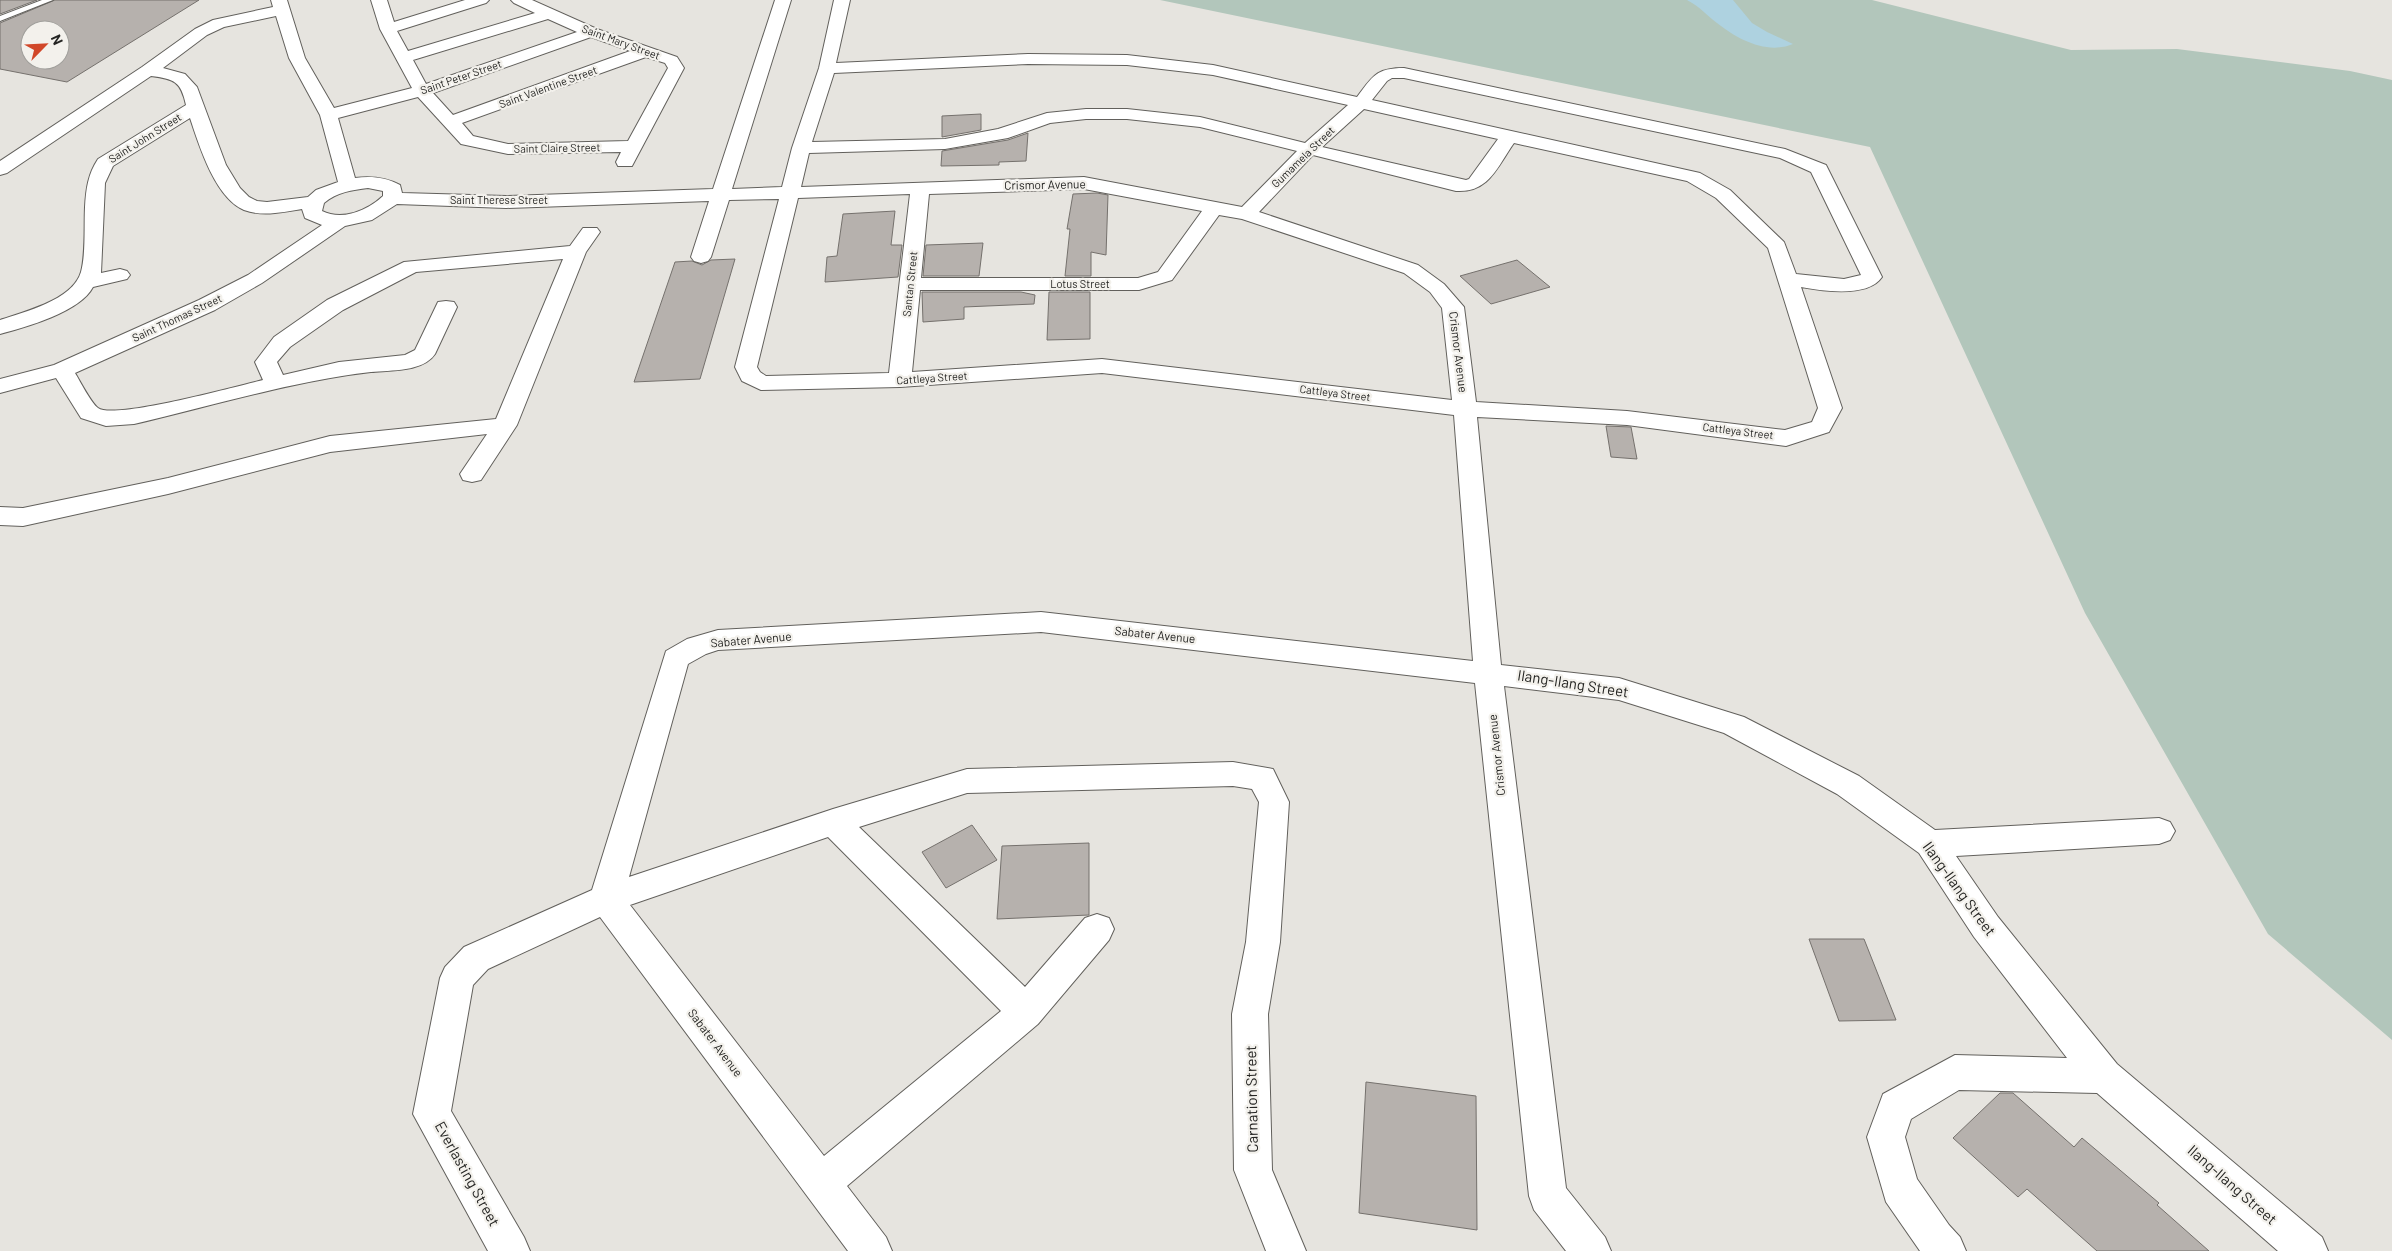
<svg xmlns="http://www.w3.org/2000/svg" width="2392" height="1251" font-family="Barlow,sans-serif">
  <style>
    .green { fill: #b2c6bb }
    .water { fill: #aed2e0 }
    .building { fill: #b6b1ad; stroke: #75716d; fill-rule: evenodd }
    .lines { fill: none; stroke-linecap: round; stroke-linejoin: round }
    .service-casing { stroke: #62605c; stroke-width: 2 }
    .minor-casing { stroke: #62605c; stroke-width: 2 }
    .service { fill: #fff; fill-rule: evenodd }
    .minor { fill: #fff; fill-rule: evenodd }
    .labels { text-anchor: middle; stroke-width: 4.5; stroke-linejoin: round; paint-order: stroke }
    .far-street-label { font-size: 11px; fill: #242422; stroke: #f3f1ec }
    .street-label { font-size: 12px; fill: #242422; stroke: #f3f1ec }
    .near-street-label { font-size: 15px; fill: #242422; stroke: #f3f1ec }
  </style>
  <rect width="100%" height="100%" fill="#e6e4df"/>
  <!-- green -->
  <path class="green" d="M1160,0H1872L2071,50L2177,49L2350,71L2392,80V1040L2268,934L2085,613L1870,147Z"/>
  <!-- water -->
  <path class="water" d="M1687,0H1733L1752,23L1767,32L1793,44C1767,55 1737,39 1717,23C1705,14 1702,8 1687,0Z"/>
  <!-- building -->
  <g class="building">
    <path d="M0,0H37L0,14Z"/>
    <path d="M55,0H199L67,82L0,69V23ZM30,30H60V60H30Z"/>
    <path d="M981,114V130L942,137V116Z"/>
    <path d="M1028,133L1026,161L999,162V165L941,166L942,151L1008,140Z"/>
    <path d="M1097,193L1108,195L1106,255L1091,252V276H1065L1070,229H1067L1073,194Z"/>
    <path d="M895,211L891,245H902L898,277L825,282L827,257L837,256L843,214Z"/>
    <path d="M983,243L979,276H923L926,245Z"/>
    <path d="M735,259L700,379L634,382L675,262L692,261L702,265L711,260Z"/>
    <path d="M1517,260L1550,287L1491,304L1460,276Z"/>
    <path d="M922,292H1021L1035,295L1034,304L964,307V319L923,322Z"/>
    <path d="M1049,292H1090V339L1047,340Z"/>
    <path d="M1606,426L1631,427L1637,459L1611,457Z"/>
    <path d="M972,825L997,860L946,888L922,852Z"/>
    <path d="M1089,843V915L997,919L1002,846Z"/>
    <path d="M1809,939H1864L1896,1020L1839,1021Z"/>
    <path d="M1366,1082L1476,1096L1477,1230L1359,1213Z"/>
    <path d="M2000,1093H2013L2074,1147L2082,1138L2159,1203L2157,1205L2209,1251H2097L2027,1189L2018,1197L1953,1138Z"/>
  </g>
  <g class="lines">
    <!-- service casing -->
    <g class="service-casing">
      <path id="service" d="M42,0H53L0,21V16Z"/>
    </g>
    <!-- minor casing -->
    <g class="minor-casing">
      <path id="minor" d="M271,0H287L305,58L334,108L412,88L380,29L371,0H387L394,22L465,0H489L486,3L397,31L408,51L535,13L514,3L511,0H532L597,29L677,57L684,68L632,166H618L616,162L621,152L508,154L461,144L418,97L338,118L355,178C371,176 385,177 400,185L402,193L506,196L713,189L775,0H791L732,189L782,187L792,148L819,68L834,0H850L836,63L1028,54L1127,55L1213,65L1357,97C1373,76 1376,68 1404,68L1785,149L1826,165L1882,277C1868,298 1823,291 1801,287L1842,408L1829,432L1786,446L1627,425L1477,417L1501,665L1619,678L1744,717L1859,776L1935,830L2159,818L2170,822L2175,831L2170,840L2159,844L1956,856L1998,917L2117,1064L2322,1237L2328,1251H2278L2097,1093L1959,1090L1911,1119L1905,1137L1917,1179L1949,1225L1960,1237L1966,1251H1920L1886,1202L1867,1137L1883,1094L1955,1055L2067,1058L1974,937L1919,853L1837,794L1724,733L1619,700L1504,686L1566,1188L1605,1237L1611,1251H1566L1534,1210L1529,1196L1475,683L1041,632L718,650L706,654L688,664L629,877L833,809L967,769L1233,762L1273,769L1289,802L1280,942L1268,1014L1272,1170L1306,1251H1266L1234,1170L1232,1014L1246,942L1259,802L1252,789L1233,786L967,793L859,827L1025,987L1085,918L1097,914L1109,918L1114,929L1109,940L1038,1024L847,1186L886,1237L892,1251H848L600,917L488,969L473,985L451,1111L524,1237L530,1251H488L413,1114L440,978L445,967L464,947L592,890L666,651L687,639L718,630L1041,612L1473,661L1454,415L1102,373L900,387L761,390L742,381L735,367L779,199L729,200L711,257L708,261L701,263L694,261L691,257L709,201L506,208L397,204L372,220L345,226L262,283L215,310L75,373C80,381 91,403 98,408C114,420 237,386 263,380L255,362L274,337L327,300L404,262L570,246L583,228H597L600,232L586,252L517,425L481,480L472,482L463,480L460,474L487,434L330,452L168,494L23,526L0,525V507L23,508L168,478L330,436L496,419L563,259L416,272L343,310L290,347L277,362L283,375L339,362L405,355L415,350L438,302L446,301L454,302L457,307L435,354C423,372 391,370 371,372C293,381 211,406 134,424L106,426L81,418L56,378L0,393V379L54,365L199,300L248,275L322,225L305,218L302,209C284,212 263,217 244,210C215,198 199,145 190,118L113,166L105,183L101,273L120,269L127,271L130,275L127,279L93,287C80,312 26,327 0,334V320C24,312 73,300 81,272C86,254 84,226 85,207C86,189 88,174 98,159L186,105C181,81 174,79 151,76L7,173L0,175V161L142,67L195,29L213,20L273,7ZM276,16L289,58L320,115L338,182L316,190L308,197L267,202L257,201L249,197L240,188L226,165L197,87L185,74L163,68L207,35L224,27ZM548,19L577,32L426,84L413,60ZM591,37L630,51L453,115L433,93ZM646,57L665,63L668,68L628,141L508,144L473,136L462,123ZM1028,64L1127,65L1213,75L1348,105L1305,143L1200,117L1127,109H1086L1047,113L998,129L945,139L812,142L834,73ZM1392,78H1404L1780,158L1811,172L1861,275L1844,279L1796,274L1784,242L1730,190L1700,173L1372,100L1387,81ZM1364,109L1498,139L1469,179L1466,180L1322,147ZM1086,119H1127L1200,127L1297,151L1242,207L1084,177L801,187L809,153L945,149L1008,138L1050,123ZM1514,143L1687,181L1716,198L1768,248L1818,408L1812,422L1785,430L1627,411L1476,402L1464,307L1444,284L1418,265L1259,212L1313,155L1456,191C1489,193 1497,167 1514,143ZM368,188L383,191V196C367,211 342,221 322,211L324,203C337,192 352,190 368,188ZM1084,189L1202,211L1158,272L1138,278H921L929,194ZM910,194L889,373L766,376L760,372L757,367L798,198ZM1219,215L1242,219L1404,273L1430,292L1442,308L1452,400L1102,359L912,372L920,290H1139L1172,280ZM828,837L1001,1011L824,1156L630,905Z"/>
    </g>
    <!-- service -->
    <use href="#service" class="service"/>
    <!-- minor -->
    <use href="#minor" class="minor"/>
  </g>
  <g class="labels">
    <!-- far-street labels -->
    <g class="far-street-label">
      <text transform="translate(621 42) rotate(20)" y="4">Saint Mary Street</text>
      <text transform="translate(461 77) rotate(-19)" y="4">Saint Peter Street</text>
      <text transform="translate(548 87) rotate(-20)" y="4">Saint Valentine Street</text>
      <text transform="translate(145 138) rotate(-32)" y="4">Saint John Street</text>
      <text transform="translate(557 148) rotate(-1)" y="4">Saint Claire Street</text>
      <text transform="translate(1303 157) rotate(-44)" y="4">Gumamela Street</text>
      <text x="499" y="204">Saint Therese Street</text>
      <text transform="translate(910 284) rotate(-84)" y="4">Santan Street</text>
      <text x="1080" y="288">Lotus Street</text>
      <text transform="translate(177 318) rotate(-25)" y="4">Saint Thomas Street</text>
      <text transform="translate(932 378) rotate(-4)" y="4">Cattleya Street</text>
      <text transform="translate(1335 393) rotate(7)" y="4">Cattleya Street</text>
      <text transform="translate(1738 431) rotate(7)" y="4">Cattleya Street</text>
    </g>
    <!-- street labels -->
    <g class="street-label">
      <text transform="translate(1045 185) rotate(-1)" y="4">Crismor Avenue</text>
      <text transform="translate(1458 352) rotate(83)" y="4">Crismor Avenue</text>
      <text transform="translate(1155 635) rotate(6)" y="4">Sabater Avenue</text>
      <text transform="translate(751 640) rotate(-5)" y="4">Sabater Avenue</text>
      <text transform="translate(1497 755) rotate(-96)" y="4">Crismor Avenue</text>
      <text transform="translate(715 1043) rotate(53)" y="4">Sabater Avenue</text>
    </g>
    <!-- near-street labels -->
    <g class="near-street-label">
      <text transform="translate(1573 684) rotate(9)" y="5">Ilang-Ilang Street</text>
      <text transform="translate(1959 889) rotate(54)" y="5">Ilang-Ilang Street</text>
      <text transform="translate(1252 1099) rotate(-91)" y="5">Carnation Street</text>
      <text transform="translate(467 1174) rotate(61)" y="5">Everlasting Street</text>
      <text transform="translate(2232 1185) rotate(41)" y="5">Ilang-Ilang Street</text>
    </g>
  </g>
  <!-- north arrow -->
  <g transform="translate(45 45) rotate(66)"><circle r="24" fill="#f3f1ec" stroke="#a09f9b"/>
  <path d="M0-4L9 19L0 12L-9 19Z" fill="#d14729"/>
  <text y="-8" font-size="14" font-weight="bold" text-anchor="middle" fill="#242422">N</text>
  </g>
</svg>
